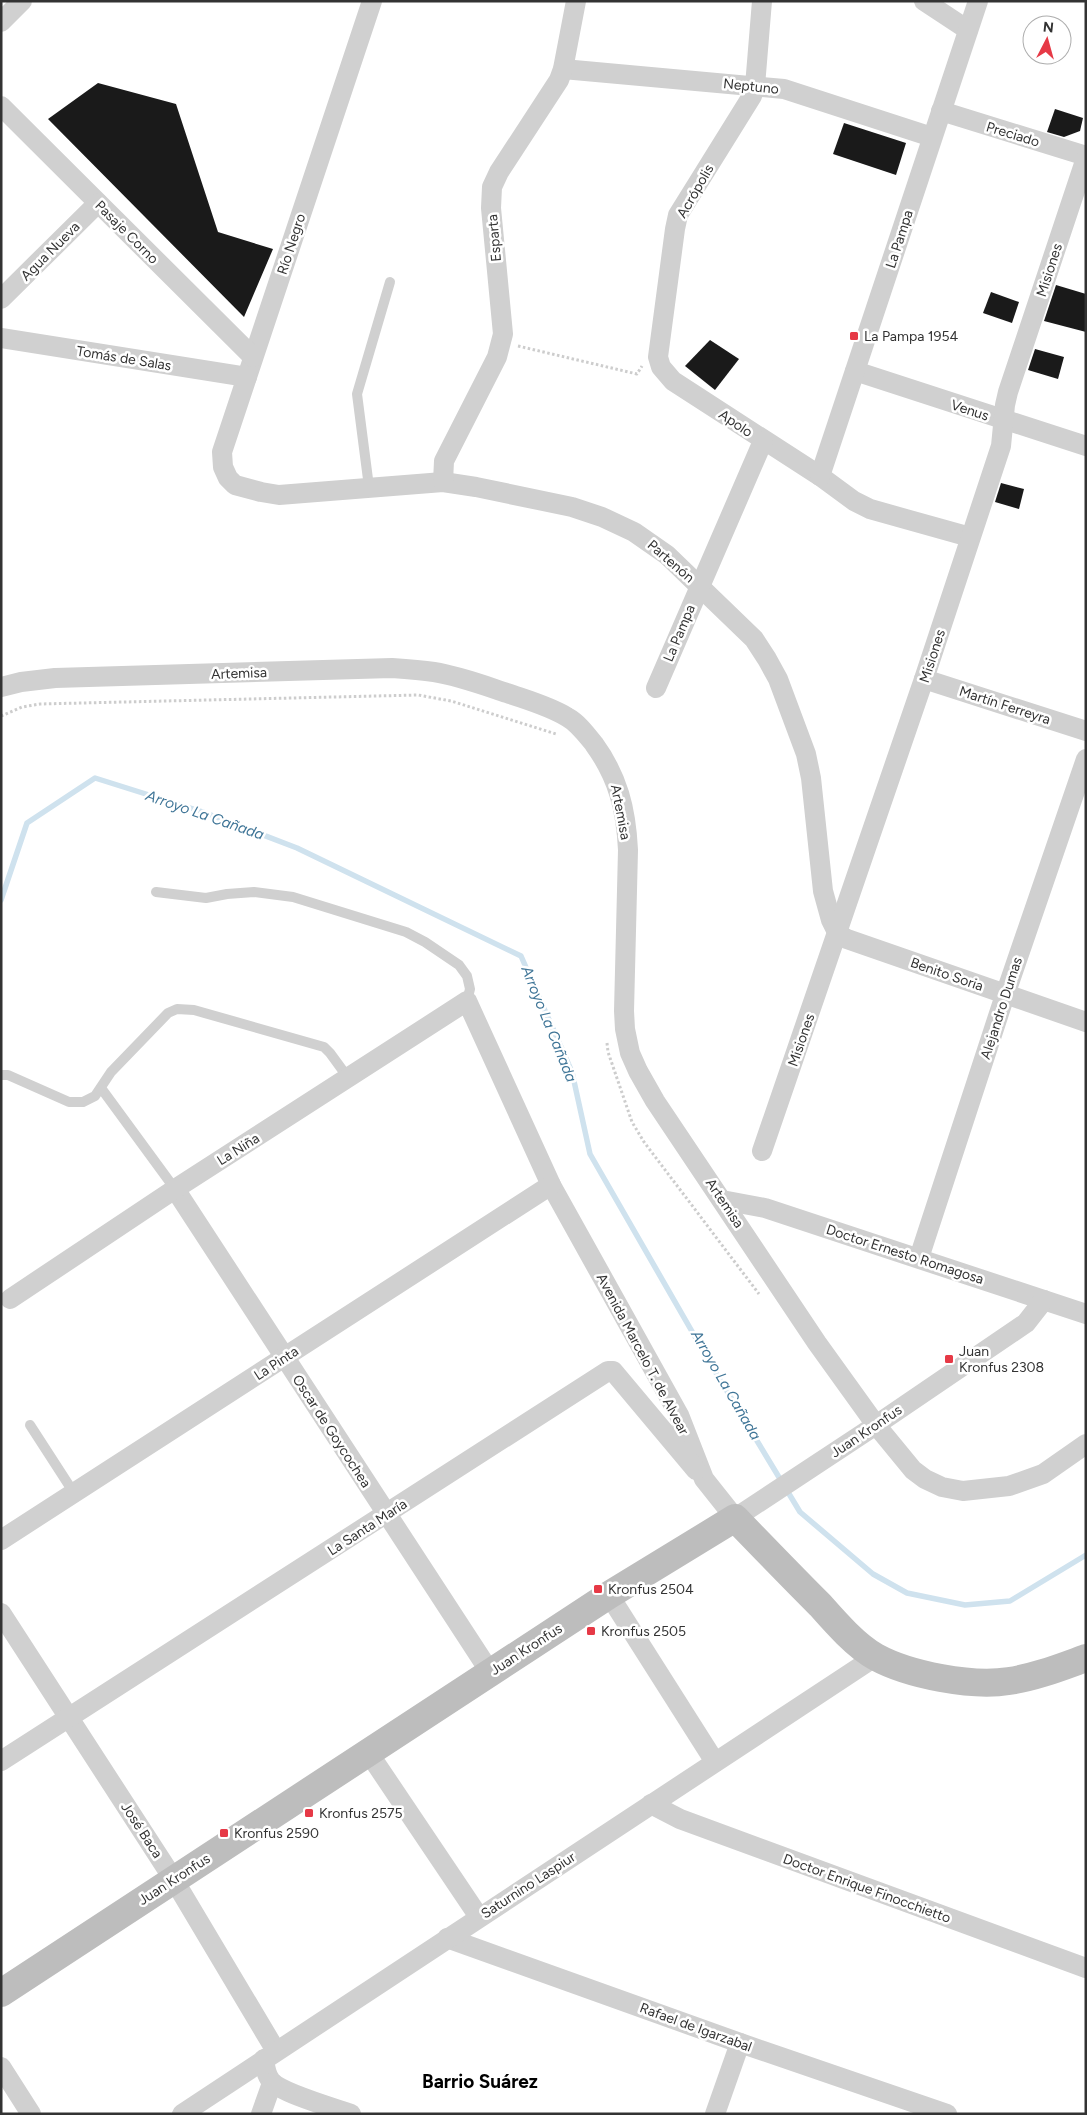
<svg xmlns="http://www.w3.org/2000/svg" width="1087" height="2115" font-family="Figtree,sans-serif">
  <style>
    .lines { fill: none; stroke-linecap: round; stroke-linejoin: round }
    .stream { stroke: #cfe2ee; stroke-width: 5.5 }
    .building { fill: #1a1a1a }
    .path { stroke: #cdcdcd; stroke-width: 3; stroke-dasharray: 2.5 2.5; stroke-linecap: butt }
    .service { stroke: #d0d0d0; stroke-width: 10 }
    .minor { stroke: #d0d0d0; stroke-width: 20 }
    .secondary { stroke: #bdbdbd; stroke-width: 28 }
    .poi-dot { fill: #e63946; stroke: #fff; stroke-width: 2 }
    .labels { text-anchor: middle; stroke-width: 5; stroke-linejoin: round; paint-order: stroke }
    .street-label { font-size: 14px; fill: #333; stroke: #fff }
    .poi-label { font-size: 14px; fill: #333; stroke: #fff; text-anchor: start }
    .water-label { font-size: 15px; font-style: italic; fill: #3f7597; stroke: #fff }
    .district-label { font-size: 19px; font-weight: bold; fill: #000; stroke: #fff }
  </style>
  <rect width="100%" height="100%" fill="#fff"/>
  <g class="lines">
    <!-- stream -->
    <path class="stream" d="M1,900L27,823L95,778L203,812L297,848L521,956L572,1072L590,1154L713,1368L800,1512L873,1574L907,1593L965,1605L1010,1601L1086,1555"/>
  </g>
  <!-- building -->
  <g class="building">
    <path d="M98,83L176,104L218,232L273,249L244,317L48,119Z"/>
    <path d="M1055,109L1083,118L1080,131L1064,137L1047,132Z"/>
    <path d="M844,123L906,143L896,175L833,154Z"/>
    <path d="M1056,285L1086,294V332L1044,321Z"/>
    <path d="M991,292L1019,302L1012,323L983,313Z"/>
    <path d="M710,340L739,359L715,390L685,366Z"/>
    <path d="M1035,349L1064,357L1058,379L1028,370Z"/>
    <path d="M1001,483L1024,489L1019,509L995,502Z"/>
  </g>
  <g class="lines">
    <!-- path -->
    <g class="path">
      <path d="M518,346L637,374L642,366"/>
      <path d="M1,716L22,707L40,704L418,695L451,701L556,734"/>
      <path d="M607,1043L608,1052L632,1122L644,1142L759,1294"/>
    </g>
    <!-- service -->
    <g class="service">
      <path d="M369,487L357,394L390,282"/>
      <path d="M156,892L206,898L227,894L254,892L293,897L406,932L425,942L459,965L467,976L470,989L467,1001"/>
      <path d="M1,1075H8L69,1102H83L95,1096L111,1072L168,1013L177,1009L194,1010L324,1047L330,1053L349,1079"/>
      <path d="M101,1088L175,1189"/>
      <path d="M30,1425L74,1493"/>
    </g>
    <!-- minor -->
    <g class="minor">
      <path d="M372,1L222,452L223,467L228,478L235,485L261,492L279,495L443,482L476,487L572,507L602,517L634,532L667,555L754,639L767,659L778,679L806,754L811,778L823,891L831,920L838,934"/>
      <path d="M762,1L755,86L752,96L678,215L675,229L658,357L661,367L673,381L820,476L854,501L870,509L970,537"/>
      <path d="M924,1L968,30"/>
      <path d="M1,22L22,1"/>
      <path d="M563,69L784,89L932,137"/>
      <path d="M1,106L253,357"/>
      <path d="M941,111L1086,156"/>
      <path d="M1,299L98,203"/>
      <path d="M1,338L247,377"/>
      <path d="M855,371L1086,446"/>
      <path d="M820,476L978,1"/>
      <path d="M443,482L444,461L497,357L503,334L491,208L492,187L499,172L559,80L563,69L576,1"/>
      <path d="M924,679L1086,731"/>
      <path d="M1,687L21,682L55,678L392,668C406,669 420,670 434,672C459,676 483,685 507,693C527,700 549,706 567,717C578,723 586,734 594,744C618,777 626,809 628,850L624,1011L625,1029L630,1053L638,1071L655,1101L817,1343L876,1425L913,1470L925,1479L942,1487L963,1491L1009,1486L1043,1474L1086,1444"/>
      <path d="M656,688L763,441"/>
      <path d="M838,934L847,939L1086,1022"/>
      <path d="M762,1151L924,679L1001,446L1005,405L1008,392L1086,158"/>
      <path d="M175,1189L490,1672"/>
      <path d="M722,1200L765,1208L1086,1314"/>
      <path d="M919,1258L1005,995L1086,759"/>
      <path d="M10,1299L175,1189L467,1001L551,1185L679,1415L704,1479L735,1518L876,1425L1026,1323L1044,1300"/>
      <path d="M1,1540L551,1185"/>
      <path d="M609,1595L715,1762"/>
      <path d="M1,1613L174,1880L276,2051"/>
      <path d="M368,1752L479,1917"/>
      <path d="M1,1761L608,1371H613L696,1470"/>
      <path d="M651,1804L680,1819L1086,1968"/>
      <path d="M447,1938L740,2043L947,2114"/>
      <path d="M264,2059C265,2067 266,2075 271,2081C281,2093 334,2108 351,2114"/>
      <path d="M1,2067L31,2114"/>
      <path d="M182,2114L875,1657"/>
      <path d="M261,2114L272,2083"/>
      <path d="M715,2114L740,2043"/>
    </g>
    <!-- secondary -->
    <path class="secondary" d="M1,1993L609,1595L735,1518C763,1547 791,1576 820,1605C835,1622 856,1646 876,1657C909,1675 972,1687 1009,1681C1036,1677 1061,1667 1086,1658"/>
  </g>
  <!-- markers -->
  <g class="poi-dot">
    <rect x="849" y="331" width="10" height="10" rx="2.5"/>
    <rect x="944" y="1354" width="10" height="10" rx="2.5"/>
    <rect x="593" y="1584" width="10" height="10" rx="2.5"/>
    <rect x="586" y="1626" width="10" height="10" rx="2.5"/>
    <rect x="304" y="1808" width="10" height="10" rx="2.5"/>
    <rect x="219" y="1828" width="10" height="10" rx="2.5"/>
  </g>
  <g class="labels">
    <!-- street labels -->
    <g class="street-label">
      <text transform="translate(751 86) rotate(6)" y="5">Neptuno</text>
      <text transform="translate(1013 134) rotate(17)" y="5">Preciado</text>
      <text transform="translate(695 191) rotate(-60)" y="5">Acrópolis</text>
      <text transform="translate(127 232) rotate(45)" y="5">Pasaje Corno</text>
      <text transform="translate(494 238) rotate(-95)" y="5">Esparta</text>
      <text transform="translate(899 239) rotate(-72)" y="5">La Pampa</text>
      <text transform="translate(291 244) rotate(-72)" y="5">Río Negro</text>
      <text transform="translate(50 251) rotate(-45)" y="5">Agua Nueva</text>
      <text transform="translate(1049 270) rotate(-72)" y="5">Misiones</text>
      <text transform="translate(124 358) rotate(9)" y="5">Tomás de Salas</text>
      <text transform="translate(970 410) rotate(18)" y="5">Venus</text>
      <text transform="translate(736 423) rotate(34)" y="5">Apolo</text>
      <text transform="translate(671 561) rotate(41)" y="5">Partenón</text>
      <text transform="translate(679 633) rotate(-67)" y="5">La Pampa</text>
      <text transform="translate(932 656) rotate(-72)" y="5">Misiones</text>
      <text transform="translate(239 673) rotate(-2)" y="5">Artemisa</text>
      <text transform="translate(1005 705) rotate(18)" y="5">Martín Ferreyra</text>
      <text transform="translate(621 812) rotate(79)" y="5">Artemisa</text>
      <text transform="translate(947 974) rotate(19)" y="5">Benito Soria</text>
      <text transform="translate(1001 1008) rotate(-72)" y="5">Alejandro Dumas</text>
      <text transform="translate(801 1040) rotate(-71)" y="5">Misiones</text>
      <text transform="translate(238 1149) rotate(-32)" y="5">La Niña</text>
      <text transform="translate(725 1203) rotate(56)" y="5">Artemisa</text>
      <text transform="translate(905 1254) rotate(18)" y="5">Doctor Ernesto Romagosa</text>
      <text transform="translate(643 1354) rotate(62)" y="5">Avenida Marcelo T. de Alvear</text>
      <text transform="translate(276 1363) rotate(-33)" y="5">La Pinta</text>
      <text transform="translate(332 1431) rotate(57)" y="5">Oscar de Goycochea</text>
      <text transform="translate(866 1431) rotate(-34)" y="5">Juan Kronfus</text>
      <text transform="translate(367 1527) rotate(-33)" y="5">La Santa María</text>
      <text transform="translate(526 1649) rotate(-33)" y="5">Juan Kronfus</text>
      <text transform="translate(142 1830) rotate(57)" y="5">José Baca</text>
      <text transform="translate(174 1879) rotate(-33)" y="5">Juan Kronfus</text>
      <text transform="translate(528 1885) rotate(-33)" y="5">Saturnino Laspiur</text>
      <text transform="translate(867 1888) rotate(20)" y="5">Doctor Enrique Finocchietto</text>
      <text transform="translate(696 2027) rotate(20)" y="5">Rafael de Igarzabal</text>
    </g>
    <!-- poi labels -->
    <g class="poi-label">
      <text x="864" y="341">La Pampa 1954</text>
      <text x="959" y="1356">Juan<tspan x="959" dy="16">Kronfus 2308</tspan></text>
      <text x="608" y="1594">Kronfus 2504</text>
      <text x="601" y="1636">Kronfus 2505</text>
      <text x="319" y="1818">Kronfus 2575</text>
      <text x="234" y="1838">Kronfus 2590</text>
    </g>
    <!-- water labels -->
    <g class="water-label">
      <text transform="translate(205 815) rotate(19)" y="5">Arroyo La Cañada</text>
      <text transform="translate(549 1024) rotate(68)" y="5">Arroyo La Cañada</text>
      <text transform="translate(726 1385) rotate(60)" y="5">Arroyo La Cañada</text>
    </g>
    <!-- district labels -->
    <g class="district-label">
      <text x="480" y="2088">Barrio Suárez</text>
    </g>
  </g>
  <!-- border -->
  <rect width="1087" height="2115" fill="none" stroke="#333333" stroke-width="5"/>
  <!-- north arrow -->
  <g transform="translate(1047 40) rotate(6)"><circle r="24" fill="#ffffff" stroke="#adadad"/>
  <path d="M0-4L9 19L0 12L-9 19Z" fill="#e63946"/>
  <text y="-8" font-size="14" font-weight="bold" text-anchor="middle" fill="#333333">N</text>
  </g>
</svg>
